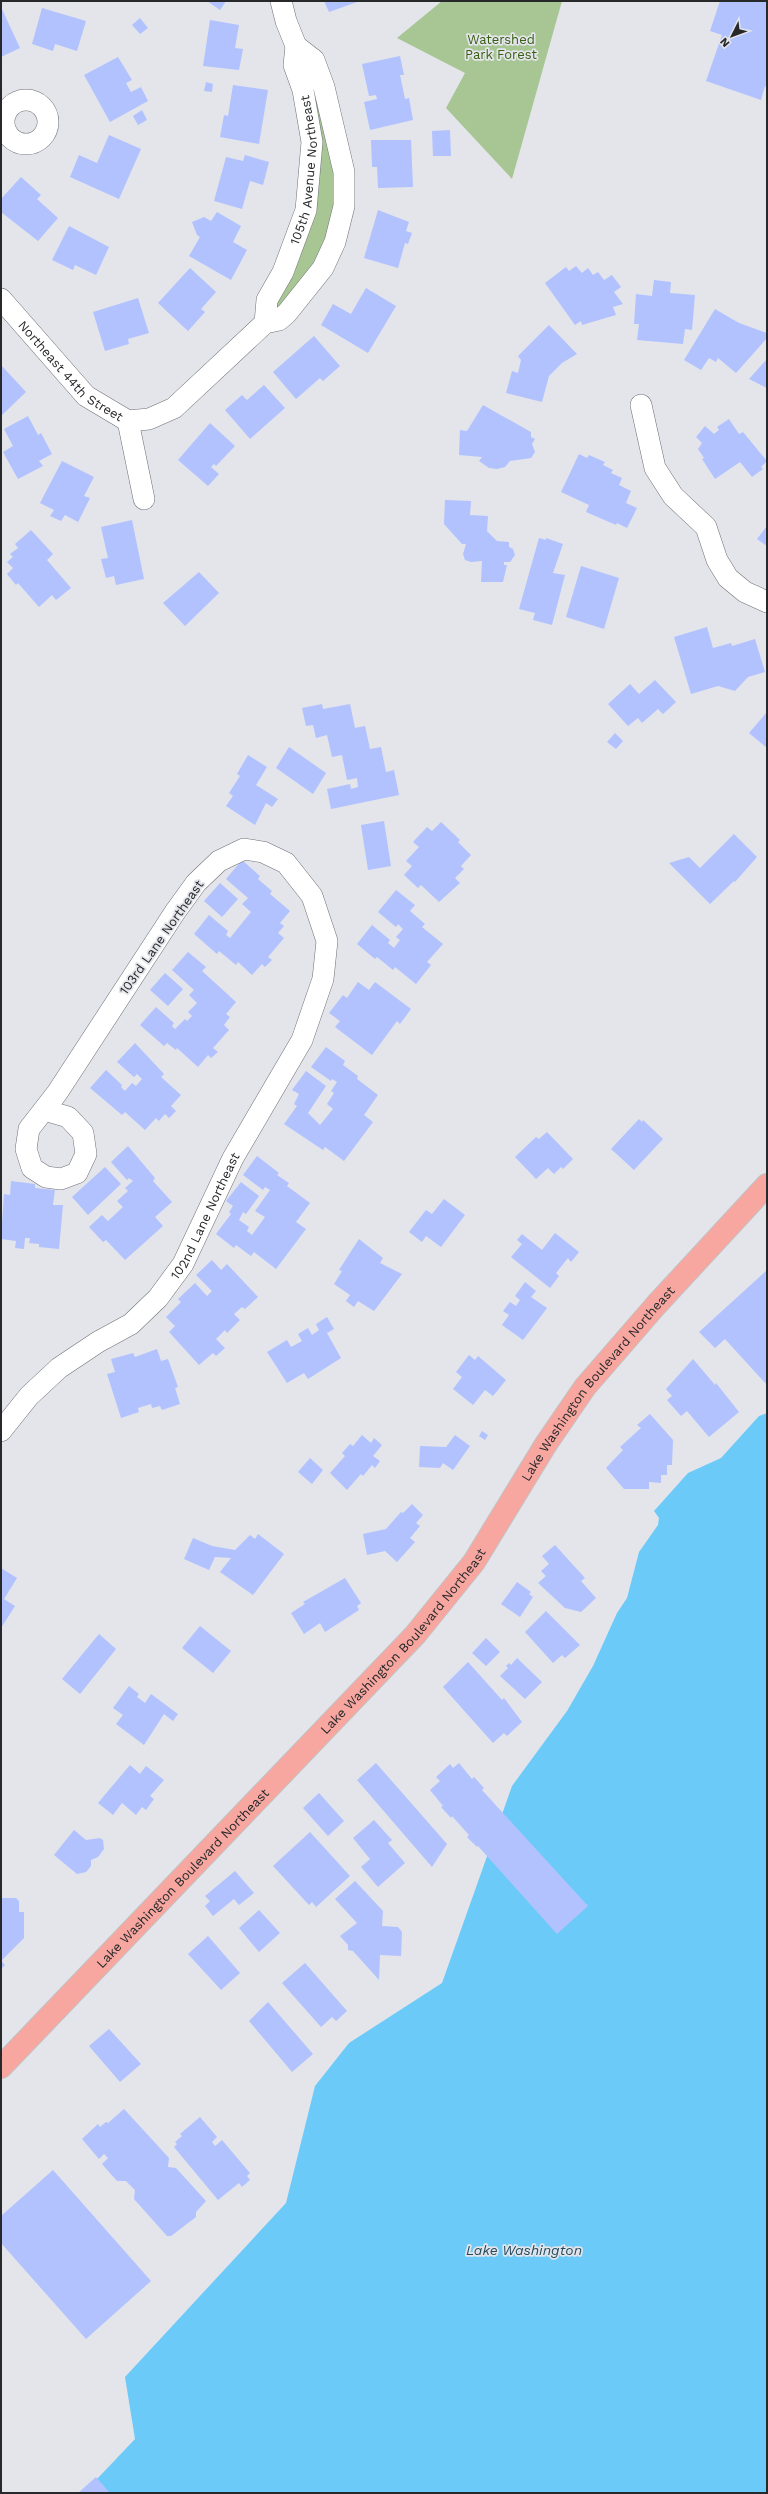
<svg xmlns="http://www.w3.org/2000/svg" width="768" height="2494" font-family="'Work Sans',sans-serif">
  <style>
    .green { fill: #a7c693 }
    .water { fill: #6ccaf8 }
    .building { fill: #b1c2ff }
    .lines { fill: none; stroke-linecap: round; stroke-linejoin: round }
    .street-casing { stroke: #6f7176; stroke-width: 22 }
    .primary-casing { stroke: #c3c3c3; stroke-width: 24 }
    .street { stroke: #fff; stroke-width: 21 }
    .primary { stroke: #f7a6a0; stroke-width: 22 }
    .labels { text-anchor: middle; stroke-width: 3.5; stroke-linejoin: round; paint-order: stroke }
    .park-label { font-size: 13px; fill: #385e12; stroke: #e3e5eb }
    .street-label { font-size: 13px; fill: #27282a; stroke: #e3e5eb }
    .water-label { font-size: 14px; font-style: italic; fill: #234b5e; stroke: #e3e5eb }
  </style>
  <rect width="100%" height="100%" fill="#e3e5eb"/>
  <!-- green -->
  <g class="green">
    <path d="M442,1H562L512,179L446,108L465,73L397,38Z"/>
    <path d="M310,69L336,165L332,223L313,267L278,309L276,305L293,276L312,221Z"/>
  </g>
  <!-- water -->
  <path class="water" d="M767,1413V2493H99L97,2479L135,2439L125,2377L286,2203L315,2086L349,2043L442,1983L512,1786L567,1711L593,1666L617,1613L627,1598L639,1552L658,1525L659,1518L654,1511L688,1473L721,1458L759,1416Z"/>
  <!-- building -->
  <g class="building">
    <path d="M207,1H226L220,10Z"/>
    <path d="M324,1H360L329,12Z"/>
    <path d="M720,1H767V87L765,86L761,100L706,81L722,35L710,31Z"/>
    <path d="M1,7L20,48L1,57Z"/>
    <path d="M42,8L86,21L77,51L55,44L53,51L32,44Z"/>
    <path d="M140,18L148,28L140,34L132,25Z"/>
    <path d="M210,20L239,25L235,48L243,49L239,70L203,66Z"/>
    <path d="M400,56L404,75H400L405,99L409,98L413,120L370,130L364,102L377,99L376,95L369,96L362,64Z"/>
    <path d="M118,57L132,80L126,83L131,92L141,87L148,101L110,122L84,75Z"/>
    <path d="M206,82L213,84L212,92L204,91Z"/>
    <path d="M233,85L268,90L259,144L220,137L224,115L228,116Z"/>
    <path d="M142,110L147,120L138,125L133,116Z"/>
    <path d="M450,130L451,156H433L432,131Z"/>
    <path d="M109,135L141,149L119,199L70,177L79,155L97,163Z"/>
    <path d="M371,140H411L413,187L378,188L377,167H372Z"/>
    <path d="M245,155L269,162L263,185L250,181L242,209L214,201L226,157L243,161Z"/>
    <path d="M21,177L41,195L37,199L58,218L38,241L1,212V199Z"/>
    <path d="M378,210L409,222L406,231L412,233L408,244L405,243L398,268L364,258Z"/>
    <path d="M217,212L241,226L233,242L247,250L231,280L189,256L200,237L197,235L192,222L204,217L211,221Z"/>
    <path d="M69,226L109,247L96,275L75,265L73,270L52,260Z"/>
    <path d="M576,266L582,273L588,268L593,275L598,272L604,280L612,275L621,287L614,292L623,304L613,307L616,315L582,325L581,321L575,325L545,283L566,267L569,271Z"/>
    <path d="M190,268L216,292L201,309L205,312L188,331L158,303Z"/>
    <path d="M654,280L671,282L670,293L695,295L692,330L685,329L683,344L637,340L639,324H634L636,294L652,296Z"/>
    <path d="M366,288L396,306L368,353L321,325L333,304L351,314Z"/>
    <path d="M138,298L149,333L128,339L129,344L105,351L93,312Z"/>
    <path d="M715,309L739,323L767,333V338L736,373L718,358L716,362L709,358L701,370L684,360Z"/>
    <path d="M549,325L577,354L562,363L549,376L542,402L506,393L512,371L518,373L521,360L518,356Z"/>
    <path d="M314,336L340,366L323,381L320,378L296,399L273,372Z"/>
    <path d="M767,359V388L749,379Z"/>
    <path d="M1,365L26,392L1,416Z"/>
    <path d="M264,385L285,408L250,439L225,410L242,395L247,400Z"/>
    <path d="M483,405L531,432V437L535,439L532,444L535,452L531,458L510,461L505,467L497,469L489,468L479,461L482,457L459,455L460,430L467,431Z"/>
    <path d="M28,416L38,435L41,433L52,454L39,461L43,466L18,479L3,452L13,446L4,429Z"/>
    <path d="M729,419L739,434L743,432L767,461L761,467L763,469L752,477L740,462L715,479L702,459L704,458L698,449L702,443L696,437L705,426L714,434L719,430L717,427Z"/>
    <path d="M210,423L235,446L216,466L214,464L211,467L219,474L208,486L178,460Z"/>
    <path d="M579,454L587,458L589,455L605,462L603,465L613,470L611,473L622,478L619,485L631,491L626,503L637,508L627,528L617,523L616,525L586,512L589,505L561,492Z"/>
    <path d="M62,461L94,477L84,496L90,498L78,522L65,515L61,521L50,516L54,510L40,503Z"/>
    <path d="M445,500L471,501L470,515L488,516L487,531L497,541L509,542V547L513,549L515,555L510,562H504V565H507L503,582H481L482,561L471,562L465,560L463,554L466,544H462L444,524Z"/>
    <path d="M132,520L144,579L116,585L114,576L106,578L101,559L108,558L101,527Z"/>
    <path d="M767,526V546L757,539Z"/>
    <path d="M31,530L53,554L47,560L71,588L56,600L52,595L39,607L18,583L16,585L7,574L13,568L7,562L13,557L10,554L18,548L15,544Z"/>
    <path d="M539,538L546,540V538L563,544L553,573L565,575L552,625L533,620L535,613L519,609Z"/>
    <path d="M581,566L619,578L604,629L566,617Z"/>
    <path d="M199,572L219,593L185,626L163,603Z"/>
    <path d="M707,627L713,648L731,643L732,646L755,639L765,672L748,677L735,691L718,686L691,694L674,637Z"/>
    <path d="M655,680L676,702L663,714L658,709L642,723L638,718L628,726L608,704L630,684L639,694Z"/>
    <path d="M322,704L323,709L350,704L355,728L365,726L370,749L381,747L386,772L394,770L399,795L331,809L327,789L350,784L351,789L358,787L357,778L347,780L342,755L332,757L327,735L316,738L313,725L306,726L302,708Z"/>
    <path d="M767,712V748L749,733Z"/>
    <path d="M615,733L623,741L616,749L607,742Z"/>
    <path d="M289,747L326,773L313,794L276,768Z"/>
    <path d="M248,755L267,767L256,785L278,799L272,807L266,803L255,825L226,806L233,796L229,793L240,776L237,774Z"/>
    <path d="M384,821L391,866L368,870L361,825Z"/>
    <path d="M441,822L460,840L458,842L471,855L461,866L464,869L455,878L460,883L439,902L421,885L418,888L404,875L412,866L406,861L419,847L413,842L427,827L432,831Z"/>
    <path d="M734,834L757,857L735,882L734,881L710,904L669,863L689,857L700,868Z"/>
    <path d="M242,860L260,876L258,879L272,891L270,894L290,911L280,923L284,926L278,933L284,938L268,957L272,960L265,967L262,964L252,975L238,962L236,965L219,951L217,954L194,934L209,915L228,931L226,935L230,938L251,912L242,904L248,898L226,879Z"/>
    <path d="M220,883L238,899L222,917L204,901Z"/>
    <path d="M396,890L415,905L410,911L425,924L422,927L443,944L427,962L431,965L416,984L395,967L393,970L377,957L375,959L357,944L372,925L390,940L388,943L394,948L400,940L396,937L403,929L398,924L396,927L378,912Z"/>
    <path d="M188,952L206,967L202,971L236,1002L226,1014L230,1017L224,1025L229,1030L213,1048L218,1052L211,1058L208,1055L198,1067L177,1048L176,1050L167,1043L164,1046L140,1025L156,1007L174,1023L172,1026L175,1029L185,1019L187,1021L192,1016L188,1012L197,1003L189,995L194,990L172,970Z"/>
    <path d="M165,973L183,989L168,1006L150,990Z"/>
    <path d="M358,982L369,990L375,982L411,1009L400,1024L397,1021L372,1055L335,1027L340,1021L329,1013L343,995L347,998Z"/>
    <path d="M135,1043L164,1074L161,1077L181,1095L171,1106L176,1111L169,1118L165,1114L159,1121L156,1118L145,1130L125,1112L122,1115L90,1088L106,1070L122,1085L121,1087L125,1091L132,1083L136,1086L142,1079L137,1074L134,1077L117,1062Z"/>
    <path d="M326,1047L345,1061L343,1065L358,1076L357,1079L378,1095L364,1115L373,1122L344,1161L325,1147L323,1150L284,1124L297,1106L294,1104L299,1094L292,1090L306,1071L326,1086L308,1113L320,1125L333,1109L327,1104L334,1093L331,1091L337,1082L332,1079L331,1081L311,1067Z"/>
    <path d="M639,1119L642,1122L643,1120L663,1139L634,1170L611,1149Z"/>
    <path d="M547,1132L573,1159L563,1169L561,1167L554,1174L548,1168L536,1179L515,1157L536,1137L539,1139Z"/>
    <path d="M128,1146L155,1178L153,1181L172,1202L155,1217L163,1226L125,1260L106,1240L103,1242L89,1227L102,1215L108,1221L123,1207L117,1201L128,1191L125,1188L133,1181L129,1178L127,1180L111,1162Z"/>
    <path d="M257,1156L279,1173L277,1175L289,1183L287,1186L310,1203L296,1222L306,1229L276,1269L254,1252L251,1256L236,1245L234,1248L216,1234L231,1214L229,1212L233,1206L226,1201L241,1182L259,1196L246,1214L243,1212L239,1220L249,1227L247,1231L252,1235L265,1217L255,1211L270,1190L265,1187L263,1190L243,1175Z"/>
    <path d="M105,1167L121,1184L88,1215L72,1197Z"/>
    <path d="M11,1181L35,1184V1188L55,1190L53,1205H63L59,1249L39,1247V1244L29,1243L30,1238H25L24,1249L15,1248L16,1241L1,1239L4,1194L10,1195Z"/>
    <path d="M444,1199L465,1215L441,1247L426,1236L422,1242L409,1232L426,1210L432,1214Z"/>
    <path d="M555,1233L579,1252L571,1262L568,1258L556,1273L559,1276L550,1288L511,1257L522,1244L517,1240L522,1234L542,1250Z"/>
    <path d="M359,1239L383,1258L380,1263L402,1274L374,1311L358,1301L354,1307L346,1301L350,1295L334,1284L342,1271L339,1270Z"/>
    <path d="M212,1260L221,1270L227,1264L258,1297L245,1309L242,1307L234,1314L240,1320L227,1333L225,1330L216,1339L225,1348L216,1356L213,1353L199,1365L169,1332L175,1326L166,1317L181,1302L178,1299L195,1283L207,1296L212,1291L196,1275Z"/>
    <path d="M767,1270V1385L725,1339L715,1348L699,1332Z"/>
    <path d="M525,1282L536,1291L531,1297L547,1308L523,1340L502,1325L509,1315L503,1311L510,1302L516,1306L520,1300L515,1296Z"/>
    <path d="M327,1317L334,1329L327,1333L341,1358L308,1379L304,1373L287,1383L267,1352L287,1340L291,1347L302,1341L298,1334L308,1328L312,1335L319,1330L316,1324Z"/>
    <path d="M157,1349L161,1361L168,1359L178,1387L175,1388L180,1404L162,1410L160,1406L152,1408L151,1404L138,1408L139,1412L121,1418L107,1374L115,1372L111,1359L133,1353L135,1357Z"/>
    <path d="M469,1355L475,1360L478,1356L506,1380L493,1396L485,1390L473,1405L453,1389L462,1377L456,1372Z"/>
    <path d="M693,1359L715,1385L716,1383L739,1412L709,1437L687,1411L681,1416L667,1400L672,1396L666,1389Z"/>
    <path d="M650,1414L673,1440L672,1465H667V1475H661V1483L649,1482V1489H624L606,1468L623,1450L620,1447L641,1428L637,1425Z"/>
    <path d="M482,1431L488,1435L485,1440L479,1436Z"/>
    <path d="M362,1435L371,1443L374,1438L382,1445L373,1456L380,1461L375,1468L372,1465L363,1476L361,1474L347,1490L330,1473L345,1456L342,1453L350,1444L353,1446Z"/>
    <path d="M455,1435L470,1446L453,1470L443,1463L440,1468L419,1467L420,1446L446,1447Z"/>
    <path d="M310,1458L323,1470L312,1484L298,1472Z"/>
    <path d="M412,1504L423,1515L416,1523L420,1526L410,1538L415,1542L397,1562L385,1551L367,1555L363,1534L386,1529L401,1512L403,1513Z"/>
    <path d="M258,1534L284,1554L253,1595L220,1572L231,1558L215,1557L209,1570L184,1559L193,1538L212,1546L235,1550L250,1535L255,1539Z"/>
    <path d="M555,1545L585,1578L581,1581L596,1598L581,1612L565,1608L538,1583L546,1576L541,1571L549,1564L542,1556Z"/>
    <path d="M1,1568L17,1578L4,1599L15,1606L1,1628Z"/>
    <path d="M345,1578L361,1603L357,1606L359,1610L325,1632L320,1623L304,1634L291,1613L305,1604L303,1602Z"/>
    <path d="M517,1582L531,1592L529,1594L533,1597L520,1617L501,1604Z"/>
    <path d="M546,1611L580,1645L565,1658L562,1655L553,1663L525,1632Z"/>
    <path d="M200,1626L231,1651L213,1673L182,1648Z"/>
    <path d="M99,1634L116,1649L80,1694L62,1679Z"/>
    <path d="M486,1638L500,1652L486,1666L472,1653Z"/>
    <path d="M517,1658L542,1682L525,1699L500,1676L508,1668L506,1666L509,1663L511,1665Z"/>
    <path d="M468,1662L502,1700L504,1698L522,1722L507,1736L504,1733L493,1743L443,1687Z"/>
    <path d="M129,1686L139,1694L137,1697L145,1703L151,1694L178,1714L173,1721L164,1714L144,1745L116,1724L123,1715L113,1708Z"/>
    <path d="M376,1763L447,1844L432,1867L357,1780Z"/>
    <path d="M459,1763L472,1779L474,1777L484,1788L482,1790L588,1906L557,1934L478,1846L477,1847L467,1837L469,1835L452,1816L451,1818L441,1807L443,1806L430,1790L440,1781L436,1777L450,1764L453,1768Z"/>
    <path d="M130,1765L140,1774L146,1766L164,1780L150,1796L154,1799L146,1810L142,1807L136,1815L122,1803L113,1815L98,1803Z"/>
    <path d="M319,1793L344,1821L328,1836L303,1808Z"/>
    <path d="M374,1820L392,1840L388,1843L405,1863L378,1887L361,1867L370,1859L353,1838Z"/>
    <path d="M74,1830L86,1840L100,1838L103,1840L104,1849L98,1857L91,1860V1866L86,1872L77,1874L54,1855Z"/>
    <path d="M310,1832L350,1876L316,1907L312,1902L309,1905L273,1866Z"/>
    <path d="M235,1871L254,1893L239,1905L234,1899L213,1916L205,1906L210,1901L205,1896Z"/>
    <path d="M355,1881L383,1911L382,1926L398,1927L402,1932L401,1956L380,1955L379,1980L353,1951L348,1950V1945L340,1936L357,1923L335,1899Z"/>
    <path d="M1,1898H16L19,1901V1912H24V1938L1,1961L5,1965L1,1969Z"/>
    <path d="M259,1910L280,1933L259,1952L239,1928Z"/>
    <path d="M208,1936L240,1973L221,1990L188,1954Z"/>
    <path d="M305,1963L347,2011L336,2021L332,2017L321,2027L282,1983Z"/>
    <path d="M268,2002L313,2054L292,2072L249,2021Z"/>
    <path d="M109,2029L141,2064L120,2082L89,2046Z"/>
    <path d="M124,2109L169,2158L168,2167L176,2168L206,2201L196,2212V2217L171,2236H167L134,2199L135,2190L126,2181H117L102,2164L108,2158L104,2154L99,2159L82,2139L98,2124L100,2127L106,2122L108,2123Z"/>
    <path d="M200,2117L217,2137L212,2142L215,2146L222,2140L250,2173L247,2176L250,2180L242,2187L239,2183L218,2200L174,2147L177,2144L175,2142L182,2136L180,2134Z"/>
    <path d="M53,2170L151,2281L86,2339L1,2243V2216Z"/>
    <path d="M96,2477L110,2493H78Z"/>
  </g>
  <g class="lines">
    <!-- street casing -->
    <g class="street-casing">
      <g id="street">
        <path d="M281,1L286,21L296,46"/>
        <circle cx="26" cy="122" r="22"/>
        <path id="s1" d="M1,299L86,396L128,421"/>
        <path d="M641,405L655,468L673,496L706,527L717,560L728,578L745,592L767,602"/>
        <path id="s2" d="M128,421L149,419L174,408L265,323L267,300L283,272L306,210L312,142L303,90L294,65L296,46L314,60L324,87L344,172V206L335,242L323,268L287,313L279,320L265,323"/>
        <path d="M128,421L144,499"/>
        <path id="s3" d="M1,1431L29,1396L59,1368L98,1342L131,1324L158,1298L183,1264L233,1158L302,1040L323,979L327,941L312,896L286,863L263,852L244,849L219,861L196,883L175,912L57,1093L29,1129L26,1149L32,1168L46,1177L61,1179L77,1173L86,1154L83,1133L68,1117L44,1110"/>
      </g>
    </g>
    <!-- primary casing -->
    <g class="primary-casing">
      <g id="primary">
        <path id="s4" d="M1,2067L415,1635L474,1562L546,1444L585,1387L657,1304L767,1185"/>
      </g>
    </g>
    <!-- street -->
    <use href="#street" class="street"/>
    <!-- primary -->
    <use href="#primary" class="primary"/>
  </g>
  <g class="labels">
    <!-- park labels -->
    <g class="park-label">
      <text x="501" y="44">Watershed<tspan x="501" dy="15">Park Forest</tspan></text>
    </g>
    <!-- street labels -->
    <g class="street-label">
      <text dy="5" stroke="none"><textPath href="#s2" startOffset="334">105th Avenue Northeast</textPath></text>
      <text dy="5" stroke="none"><textPath href="#s1" startOffset="101">Northeast 44th Street</textPath></text>
      <text transform="translate(161 937) rotate(-55)" y="5">103rd Lane Northeast</text>
      <text dy="5" stroke="none"><textPath href="#s3" startOffset="303">102nd Lane Northeast</textPath></text>
      <text dy="5" stroke="none"><textPath href="#s4" startOffset="910">Lake Washington Boulevard Northeast</textPath></text>
      <text dy="5" stroke="none"><textPath href="#s4" startOffset="586">Lake Washington Boulevard Northeast</textPath></text>
      <text dy="5" stroke="none"><textPath href="#s4" startOffset="262">Lake Washington Boulevard Northeast</textPath></text>
    </g>
    <!-- water labels -->
    <g class="water-label">
      <text x="524" y="2255">Lake Washington</text>
    </g>
  </g>
  <!-- border -->
  <rect width="768" height="2494" fill="none" stroke="#27282a" stroke-width="4"/>
  <!-- north arrow -->
  <g transform="translate(732 36) rotate(228)" stroke="#e3e5eb" stroke-width="3" paint-order="stroke">
  <path d="M0-3L7 15L0 10L-7 15Z" fill="#27282a"/>
  <text y="-6" font-size="11" font-weight="bold" text-anchor="middle" fill="#27282a">N</text>
  </g>
</svg>
